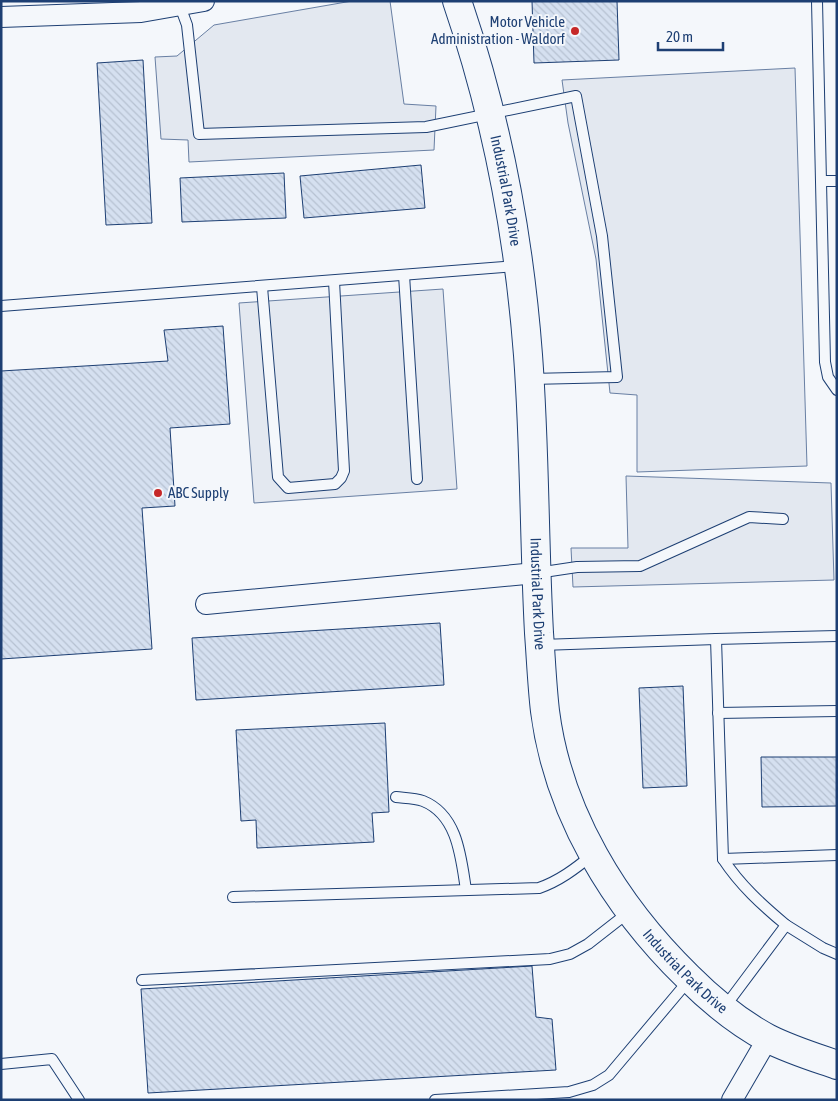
<svg xmlns="http://www.w3.org/2000/svg" width="838" height="1101" font-family="'Asap Condensed',sans-serif">
  <style>
    .parking { fill: #e3e8f0; stroke: #687fa3 }
    .building { fill: url(#building-back-hatch); stroke: #1d3f73 }
    .lines { fill: none; stroke-linecap: round; stroke-linejoin: round }
    .lane-casing { stroke: #1d3f73; stroke-width: 12 }
    .street-casing { stroke: #1d3f73; stroke-width: 22 }
    .secondary-casing { stroke: #1d3f73; stroke-width: 30 }
    .lane { stroke: #f4f7fb; stroke-width: 10 }
    .street { stroke: #f4f7fb; stroke-width: 20 }
    .secondary { stroke: #f4f7fb; stroke-width: 28 }
    .poi-dot { fill: #c62828; stroke: #f4f7fb; stroke-width: 2 }
    .labels { text-anchor: middle; stroke-width: 4; stroke-linejoin: round; paint-order: stroke }
    .poi-label { font-size: 15px; fill: #1d3f73; stroke: #f4f7fb; text-anchor: end }
    .street-label { font-size: 15px; fill: #1d3f73; stroke: #f4f7fb }
  </style>
  <defs>
    <pattern id="building-back-hatch" width="6" height="6" patternUnits="userSpaceOnUse" patternTransform="scale(1.25)"><rect width="6" height="6" fill="#d5e0f0"/><path d="M-1 5l2 2M0 0l6 6M5-1l2 2" fill="none" stroke="#b6c1d1"/></pattern>
  </defs>
  <rect width="100%" height="100%" fill="#f4f7fb"/>
  <!-- parking -->
  <g class="parking">
    <path d="M352,1H390L404,104L436,106L434,150L189,162L188,140L161,139L155,57L177,56L214,25Z"/>
    <path d="M795,68L807,466L637,472V395L610,393L596,259L568,123L562,80Z"/>
    <path d="M443,289L457,489L254,503L239,303Z"/>
    <path d="M626,476L831,483L834,580L573,587L571,548H628Z"/>
  </g>
  <!-- building -->
  <g class="building">
    <path d="M532,1H617L619,60L534,63Z"/>
    <path d="M143,60L152,223L106,225L97,63Z"/>
    <path d="M421,165L425,208L304,218L300,176Z"/>
    <path d="M284,173L286,218L182,222L180,178Z"/>
    <path d="M223,326L230,424L170,428L175,506L142,508L152,649L1,659V371L168,361L164,330Z"/>
    <path d="M440,623L444,685L196,700L192,638Z"/>
    <path d="M683,686L687,786L643,788L639,688Z"/>
    <path d="M385,723L389,812L372,813L374,842L257,848L256,820L241,821L236,730Z"/>
    <path d="M761,757H837V806L762,807Z"/>
    <path d="M532,966L536,1017L552,1019L556,1070L148,1093L141,989Z"/>
  </g>
  <g class="lines">
    <!-- lane casing -->
    <g class="lane-casing">
      <g id="lane">
        <path d="M817,1L825,362L828,377L837,390"/>
        <path d="M180,6L187,25L199,134L426,127L576,96L602,236L617,377L530,379"/>
        <path d="M822,181H837"/>
        <path d="M404,275L417,479"/>
        <path d="M262,287L278,477L288,488L335,484L341,478L344,471L334,281"/>
        <path d="M1,306L517,266"/>
        <path d="M537,573L577,567L640,566L749,517L783,519"/>
        <path d="M716,639L837,636"/>
        <path d="M541,645L716,639L723,859C740,885 762,905 786,925L724,1008"/>
        <path d="M718,713L837,711"/>
        <path d="M396,797C404,798 415,798 423,801C458,815 461,858 466,890"/>
        <path d="M723,859L837,855"/>
        <path d="M233,897L539,888C559,881 575,869 592,855"/>
        <path d="M786,925L823,948L837,954"/>
        <path d="M142,980L550,959L570,954L588,944L629,912"/>
        <path d="M1,1064L52,1059L79,1100"/>
        <path d="M435,1100L569,1092L593,1085L609,1075L689,980"/>
      </g>
    </g>
    <!-- street casing -->
    <g class="street-casing">
      <g id="street">
        <path d="M1,17L141,12L204,1"/>
        <path d="M206,604L536,573"/>
        <path d="M732,1100L768,1038"/>
      </g>
    </g>
    <!-- secondary casing -->
    <g class="secondary-casing">
      <g id="secondary">
        <path id="s1" d="M457,1C496,115 519,236 528,355C535,448 534,540 539,633C541,659 542,685 545,711C558,813 615,906 688,977C712,1001 739,1023 769,1039C791,1050 814,1057 837,1065"/>
      </g>
    </g>
    <!-- lane -->
    <use href="#lane" class="lane"/>
    <!-- street -->
    <use href="#street" class="street"/>
    <!-- secondary -->
    <use href="#secondary" class="secondary"/>
  </g>
  <!-- markers -->
  <g class="poi-dot">
    <circle cx="575" cy="31" r="5"/>
    <circle cx="158" cy="493" r="5"/>
  </g>
  <g class="labels">
    <!-- poi labels -->
    <g class="poi-label">
      <text x="565" y="27">Motor Vehicle<tspan x="565" dy="17">Administration - Waldorf</tspan></text>
      <text x="168" y="498" text-anchor="start">ABC Supply</text>
    </g>
    <!-- street labels -->
    <g class="street-label">
      <text dy="5" stroke="none"><textPath href="#s1" startOffset="196">Industrial Park Drive</textPath></text>
      <text dy="5" stroke="none"><textPath href="#s1" startOffset="601">Industrial Park Drive</textPath></text>
      <text dy="5" stroke="none"><textPath href="#s1" startOffset="1020">Industrial Park Drive</textPath></text>
    </g>
  </g>
  <!-- border -->
  <rect width="838" height="1101" fill="none" stroke="#1d3f73" stroke-width="5"/>
  <!-- scale -->
  <path d="M658 42v8h65v-8" fill="none" stroke="#1d3f73" stroke-width="2.5"/>
  <text x="666" y="42" font-size="15" fill="#1d3f73" stroke="#f4f7fb" stroke-width="4" paint-order="stroke">20 m</text>
</svg>
